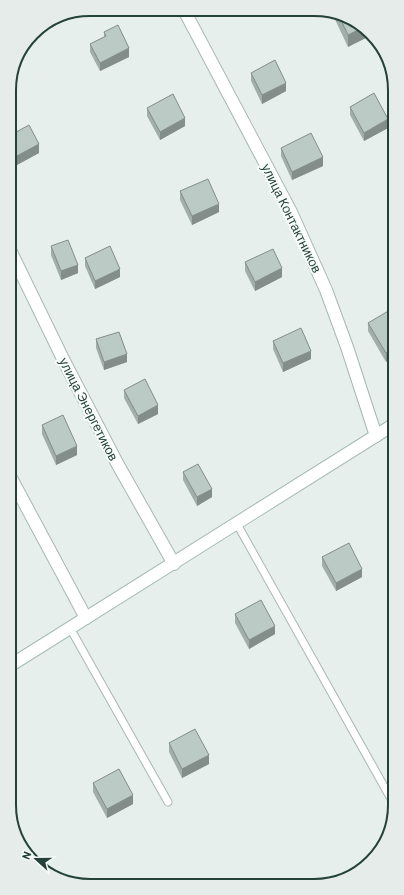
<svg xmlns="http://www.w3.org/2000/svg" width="404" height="895" font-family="Barlow,sans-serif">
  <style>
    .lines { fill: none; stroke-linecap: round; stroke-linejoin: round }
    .lane-casing { stroke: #a8b8b2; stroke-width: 9 }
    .street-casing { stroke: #a8b8b2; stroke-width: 14 }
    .secondary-casing { stroke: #a4bbb3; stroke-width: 14 }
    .lane { stroke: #fff; stroke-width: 7 }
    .street { stroke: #fff; stroke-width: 12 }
    .secondary { stroke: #fff; stroke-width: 12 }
    .wall { fill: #a1aea9 }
    .shaded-wall { fill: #838d89 }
    .building { fill: #bbcac4; stroke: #838d89 }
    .labels { text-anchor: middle; stroke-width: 4; stroke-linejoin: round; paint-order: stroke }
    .street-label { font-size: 13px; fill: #24423a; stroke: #f7fbf9 }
    .rim { fill: none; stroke: #24423a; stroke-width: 2 }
  </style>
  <rect width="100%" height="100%" fill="#e6efeb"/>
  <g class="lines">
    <!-- lane casing -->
    <g class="lane-casing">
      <g id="lane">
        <path d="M237,524L395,806"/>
        <path d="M70,628L168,802"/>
      </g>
    </g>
    <!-- street casing -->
    <g class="street-casing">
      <g id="street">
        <path d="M184,10L291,212L326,290L347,347L376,436"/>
        <path d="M10,250L64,361L117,463L174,564"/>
        <path d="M11,478L86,618"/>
      </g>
    </g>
    <!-- secondary casing -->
    <g class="secondary-casing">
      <path id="secondary" d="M11,665L393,425"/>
    </g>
    <!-- lane -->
    <use href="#lane" class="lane"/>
    <!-- street -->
    <use href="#street" class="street"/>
    <!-- secondary -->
    <use href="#secondary" class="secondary"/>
  </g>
  <!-- wall -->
  <g class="wall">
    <path d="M331,11L371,33L348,47Z"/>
    <path d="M104,32L129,57L100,71L90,52V44L104,37Z"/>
    <path d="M251,73L286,91L262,104L251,81Z"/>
    <path d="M350,107L388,128L364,141L350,115Z"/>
    <path d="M147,108L185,126L160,140L147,116Z"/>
    <path d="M9,136L39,153L15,166L9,155Z"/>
    <path d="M281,148L323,166L292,180L281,156Z"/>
    <path d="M180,191L219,212L192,225L180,200Z"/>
    <path d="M51,246L78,273L61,280L51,255Z"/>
    <path d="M85,258L120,277L95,289L85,266Z"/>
    <path d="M245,262L282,277L255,291L245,271Z"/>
    <path d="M393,314L386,362L368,331V323Z"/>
    <path d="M96,339L127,362L104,370L96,348Z"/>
    <path d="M273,341L311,359L283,372L273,349Z"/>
    <path d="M124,390L158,414L138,424L124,398Z"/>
    <path d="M42,425L77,455L56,465L42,434Z"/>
    <path d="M183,472L212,497L197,506L183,480Z"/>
    <path d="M322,557L362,577L336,591L322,566Z"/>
    <path d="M235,614L275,634L249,649L235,623Z"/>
    <path d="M169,743L209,764L182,778L169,752Z"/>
    <path d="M93,783L133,804L107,818L93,792Z"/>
  </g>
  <!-- shaded-wall -->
  <g class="shaded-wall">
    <path d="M362,28L371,33L372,35L348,47V35Z"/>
    <path d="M129,48V57L100,71V63Z"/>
    <path d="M286,83V91L262,104V95Z"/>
    <path d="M185,118V126L160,140V132Z"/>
    <path d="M388,119V128L364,141V133Z"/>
    <path d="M39,144V153L15,166V157Z"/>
    <path d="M323,157V166L292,180V172Z"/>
    <path d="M219,204V212L192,225V216Z"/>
    <path d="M78,265V273L61,280V271Z"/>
    <path d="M282,268V277L255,291V282Z"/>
    <path d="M120,269V277L95,289V281Z"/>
    <path d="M393,349V357L386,362V353Z"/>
    <path d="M311,351V359L283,372V363Z"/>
    <path d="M127,354V362L104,370V362Z"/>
    <path d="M158,405V414L138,424V416Z"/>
    <path d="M77,446V455L56,465V456Z"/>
    <path d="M212,489V497L197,506V497Z"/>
    <path d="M362,569V577L336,591V583Z"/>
    <path d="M275,626V634L249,649V640Z"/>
    <path d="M209,755V764L182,778V769Z"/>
    <path d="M133,795V804L107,818V809Z"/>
  </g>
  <!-- building -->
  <g class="building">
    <path d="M339,16L362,28L348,35Z"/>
    <path d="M118,25L129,48L100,63L90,44L106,36L104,32Z"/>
    <path d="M275,60L286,83L262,95L251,73Z"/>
    <path d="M374,93L388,119L364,133L350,107Z"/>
    <path d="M173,94L185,118L160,132L147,108Z"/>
    <path d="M29,125L39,144L15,157L9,146V136Z"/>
    <path d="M311,133L323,157L292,172L281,148Z"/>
    <path d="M208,179L219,204L192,216L180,191Z"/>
    <path d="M68,240L78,265L61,271L51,246Z"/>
    <path d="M110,246L120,269L95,281L85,258Z"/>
    <path d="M273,249L282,268L255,282L245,262Z"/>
    <path d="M390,310L393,314V349L386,353L368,323Z"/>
    <path d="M301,328L311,351L283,363L273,341Z"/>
    <path d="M119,332L127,354L104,362L96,339Z"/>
    <path d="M145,379L158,405L138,416L124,390Z"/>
    <path d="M63,415L77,446L56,456L42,425Z"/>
    <path d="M198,464L212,489L197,497L183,472Z"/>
    <path d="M349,543L362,569L336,583L322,557Z"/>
    <path d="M261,600L275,626L249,640L235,614Z"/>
    <path d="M195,729L209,755L182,769L169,743Z"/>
    <path d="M119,769L133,795L107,809L93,783Z"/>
  </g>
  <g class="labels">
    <!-- street labels -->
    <g class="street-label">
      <text transform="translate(292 218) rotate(64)" y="5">улица Контактников</text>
      <text transform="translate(89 409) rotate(63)" y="5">улица Энергетиков</text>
    </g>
  </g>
  <!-- crop -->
  <path d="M0 0H404V895H0ZM90 16H314A74 74 0 0 1 388 90V805A74 74 0 0 1 314 879H90A74 74 0 0 1 16 805V90A74 74 0 0 1 90 16Z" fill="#e6ecea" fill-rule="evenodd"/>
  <path class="rim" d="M90 16H314A74 74 0 0 1 388 90V805A74 74 0 0 1 314 879H90A74 74 0 0 1 16 805V90A74 74 0 0 1 90 16Z"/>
  <!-- north arrow -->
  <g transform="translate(36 859) rotate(291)" stroke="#f7fbf9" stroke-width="3" paint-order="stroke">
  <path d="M0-3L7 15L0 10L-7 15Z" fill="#24423a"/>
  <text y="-6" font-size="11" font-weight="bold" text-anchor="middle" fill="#24423a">N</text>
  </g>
</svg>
